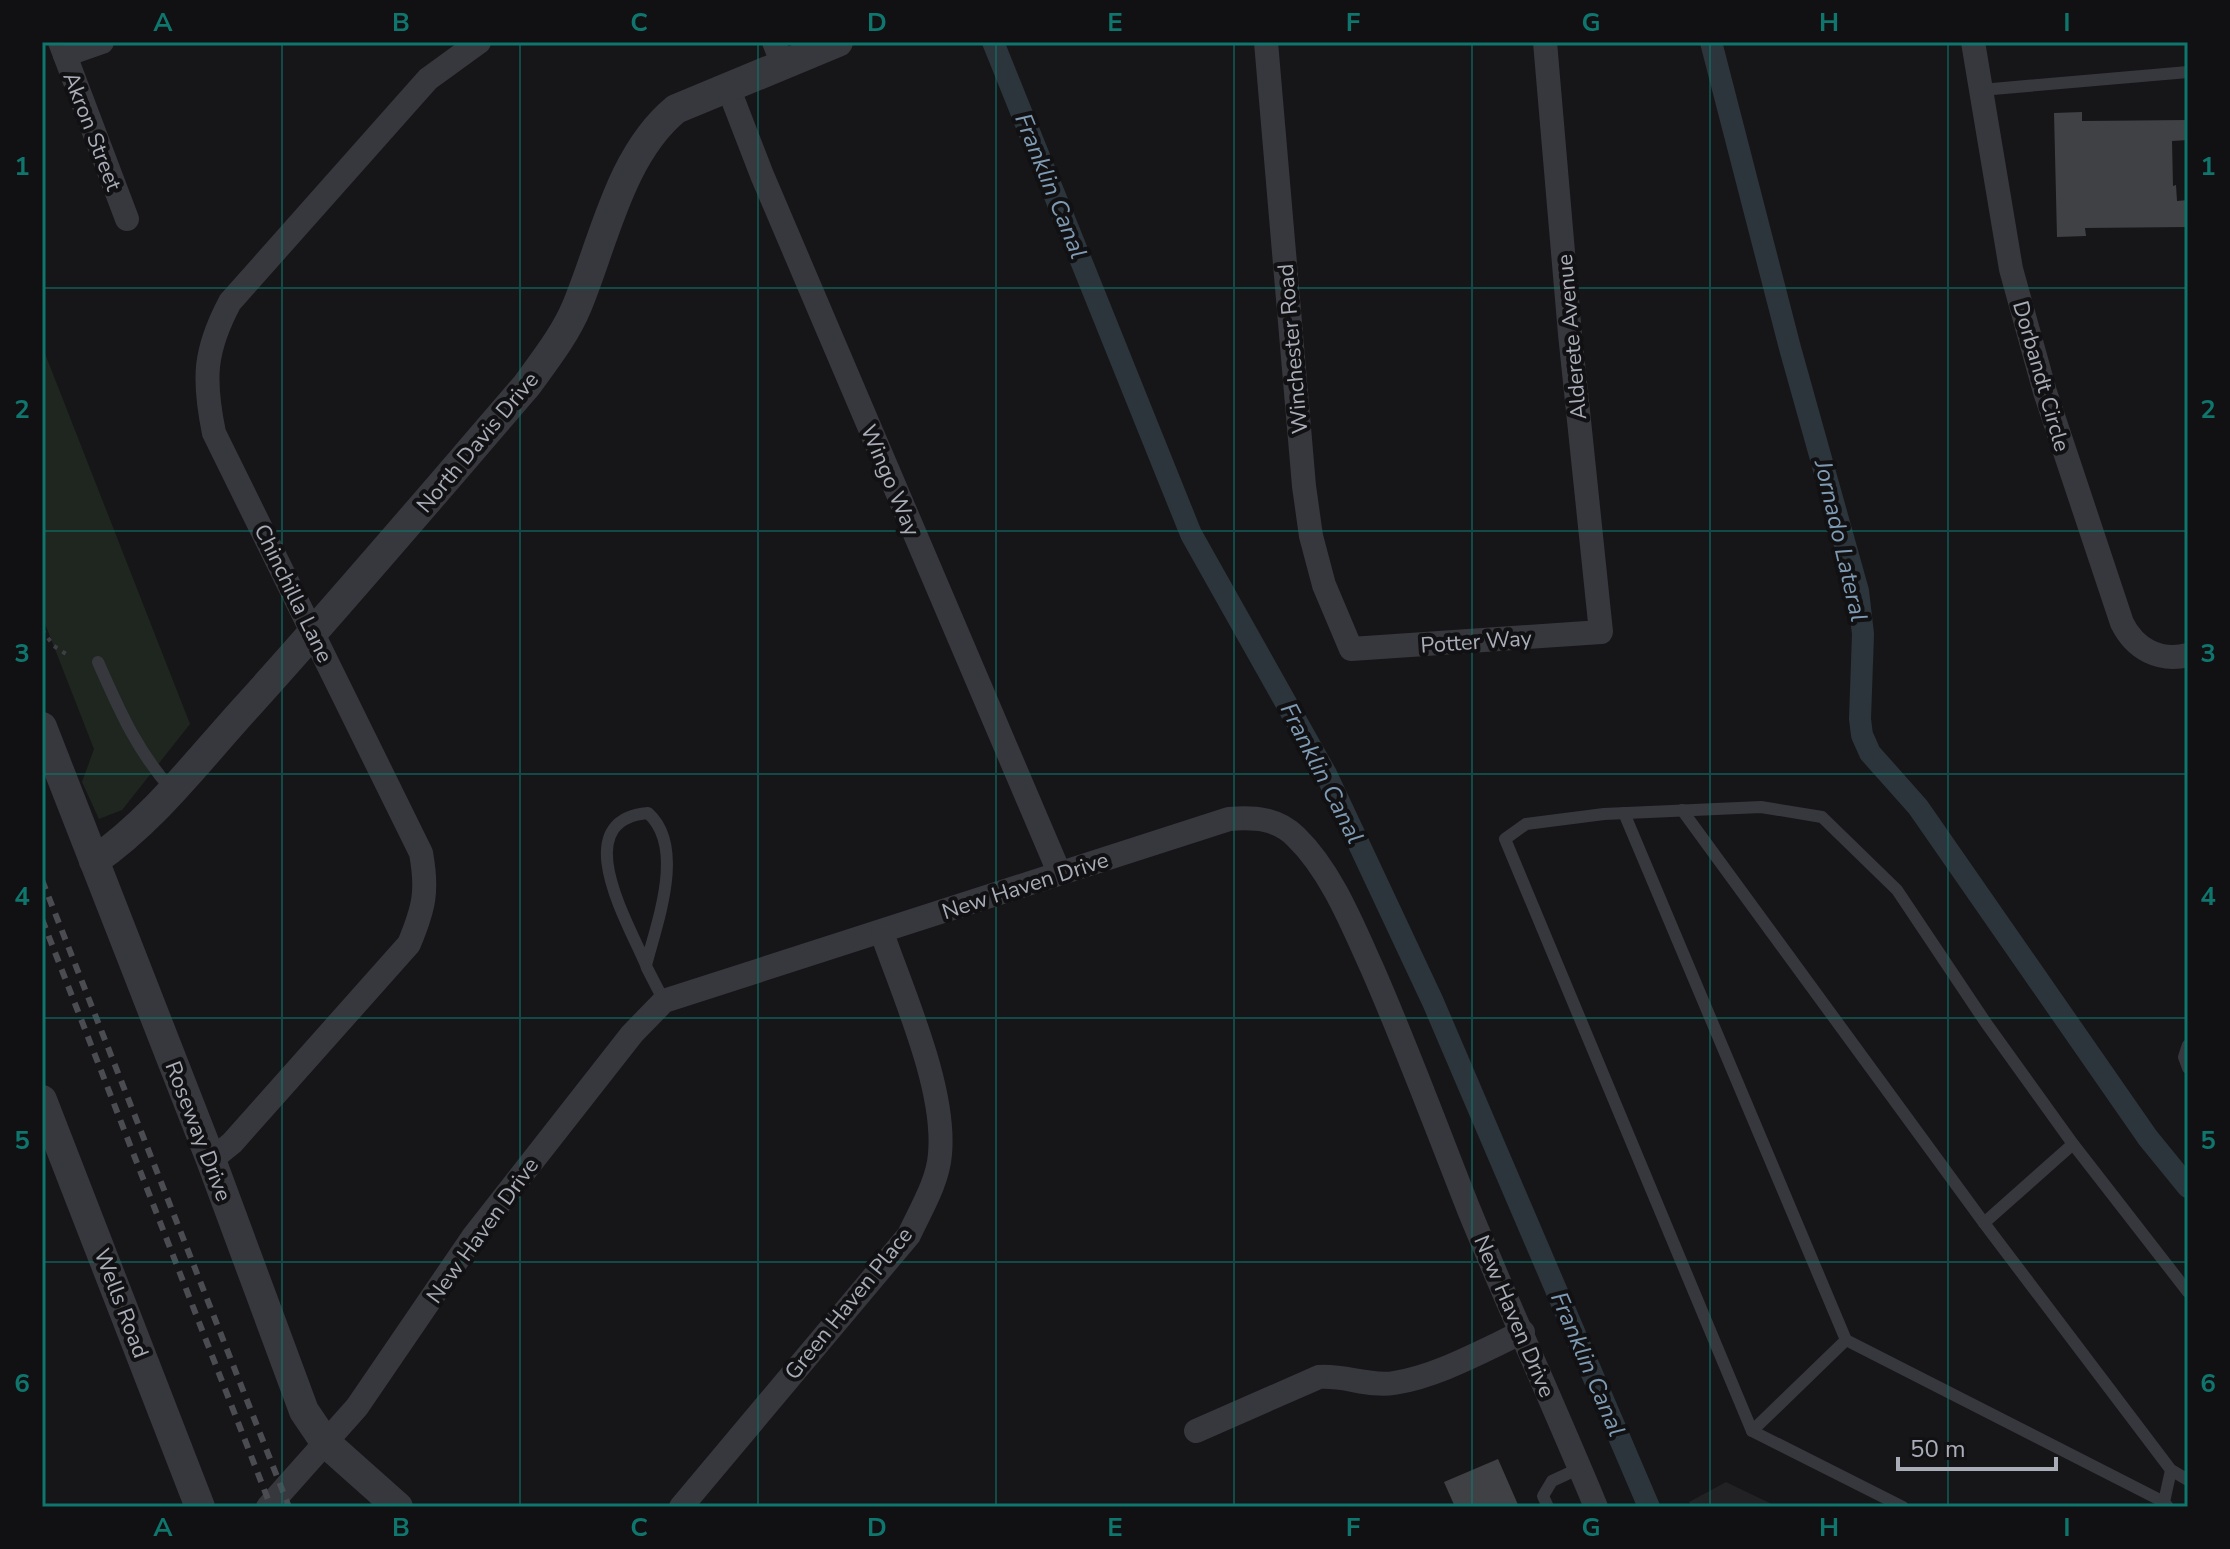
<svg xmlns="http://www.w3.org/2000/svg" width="2230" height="1549" font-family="'Nunito Sans',sans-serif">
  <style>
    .built { fill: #222225 }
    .green { fill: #1e261f }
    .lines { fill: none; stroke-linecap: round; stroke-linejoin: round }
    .canal { stroke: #2c353c; stroke-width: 22 }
    .building { fill: #404145 }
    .path { stroke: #3d3f44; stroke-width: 4; stroke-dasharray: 4 6; stroke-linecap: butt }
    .service { stroke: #37383d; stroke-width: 12 }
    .minor { stroke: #37383d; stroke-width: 24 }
    .tertiary { stroke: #37383d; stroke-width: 30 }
    .rail { stroke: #4a4c52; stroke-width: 6; stroke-dasharray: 10 8; stroke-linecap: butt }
    .grid { fill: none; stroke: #0f766e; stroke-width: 2; stroke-opacity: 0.55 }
    .labels { text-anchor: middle; stroke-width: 8; stroke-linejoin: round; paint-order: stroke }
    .street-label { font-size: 22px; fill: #a8adb8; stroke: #111113 }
    .water-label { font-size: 24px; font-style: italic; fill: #7f9bb3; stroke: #111113 }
    .neatline { fill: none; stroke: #0f766e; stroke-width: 3 }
    .grid-label { font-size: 26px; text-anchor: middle; font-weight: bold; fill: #0f766e }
  </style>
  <rect width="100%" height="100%" fill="#161618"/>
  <!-- built -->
  <path class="built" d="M1726,1482L1778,1507H1691L1689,1502Z"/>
  <!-- green -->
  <path class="green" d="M42,346L190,724L122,810L99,819L82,782L94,749L42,616Z"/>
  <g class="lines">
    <!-- canal -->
    <g class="canal">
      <path d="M993,42L1191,534L1326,774L1433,1002L1649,1507"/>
      <path d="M1711,42L1790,348L1858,591L1863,634L1860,719L1862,735L1870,753L1918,807L2148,1138L2188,1187"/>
    </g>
  </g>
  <!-- building -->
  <g class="building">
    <path d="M2082,112V121L2188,120V140L2172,141L2173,186L2176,185L2177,201L2188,200V227L2085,228L2086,236L2057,237L2054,113Z"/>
    <path d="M1498,1459L1519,1507H1455L1444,1482Z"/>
  </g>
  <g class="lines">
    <!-- path -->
    <path class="path" d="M42,630L54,646L66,654"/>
    <!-- service -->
    <g class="service">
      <path d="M1981,90L2188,72"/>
      <path d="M98,662C119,709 136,750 172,790"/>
      <path d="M1682,810L1984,1223L2171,1470L2188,1480"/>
      <path d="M1624,813L1846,1340L2164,1502L2168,1507"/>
      <path d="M646,965C657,922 686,847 648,813C566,820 629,924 646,965L647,968L664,1001"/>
      <path d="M2188,1045L2184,1057L2188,1068"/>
      <path d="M1984,1223L2073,1144"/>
      <path d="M1752,1431L1846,1340"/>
      <path d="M2164,1502L2171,1470"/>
      <path d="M1548,1507L1543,1496L1552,1481L1580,1468"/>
      <path d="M1903,1507L1752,1431L1505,839L1526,824L1604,814L1761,807L1822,817L1897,890L1986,1023L2073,1144L2188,1292"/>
    </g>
    <!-- minor -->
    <g class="minor">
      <path d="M60,42L127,219"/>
      <path d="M774,42L783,65"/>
      <path d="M1266,42L1304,486L1311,536L1324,585L1351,649L1601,632L1570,334L1545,42"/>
      <path d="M1973,42L2011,269L2045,392L2122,623C2135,649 2159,662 2188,655"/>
      <path d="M65,55L102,42"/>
      <path d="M728,87L762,175L1059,872"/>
      <path d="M211,1160L232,1143L409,944C424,908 428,891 421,853L214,433C203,379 204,351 230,302L428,79L479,42"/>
      <path d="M1196,1431L1319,1377C1345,1375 1369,1387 1394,1383C1438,1376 1482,1351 1523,1332"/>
      <path d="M268,1507L357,1407L473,1237L632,1034L664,1001L1229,819C1254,817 1277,818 1296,837C1331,871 1352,924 1372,968C1407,1048 1437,1129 1469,1210C1510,1310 1555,1408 1596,1507"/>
      <path d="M681,1507L909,1235C920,1211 938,1182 940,1154C946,1089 904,996 882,933"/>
    </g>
    <!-- tertiary -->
    <g class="tertiary">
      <path d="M42,727L211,1160L304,1411L325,1442L398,1507"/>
      <path d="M94,861C152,821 196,763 243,711C340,604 433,494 527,385C545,360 565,335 577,306C604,241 620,155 676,109L838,42"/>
      <path d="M42,1100L200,1507"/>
    </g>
    <!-- rail -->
    <g class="rail">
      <path d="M42,880L289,1507"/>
      <path d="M42,919L271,1507"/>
    </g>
  </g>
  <!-- grid -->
  <path class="grid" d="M282,42V1507M520,42V1507M758,42V1507M996,42V1507M1234,42V1507M1472,42V1507M1710,42V1507M1948,42V1507M42,288H2188M42,531H2188M42,774H2188M42,1018H2188M42,1262H2188"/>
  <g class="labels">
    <!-- street labels -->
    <g class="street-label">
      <text transform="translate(93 131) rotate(69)" y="8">Akron Street</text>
      <text transform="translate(1571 337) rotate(-95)" y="8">Alderete Avenue</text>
      <text transform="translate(1292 349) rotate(-95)" y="8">Winchester Road</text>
      <text transform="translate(2042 376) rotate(74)" y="8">Dorbandt Circle</text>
      <text transform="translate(477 442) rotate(-50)" y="8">North Davis Drive</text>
      <text transform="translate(891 480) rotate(67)" y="8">Wingo Way</text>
      <text transform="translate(294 593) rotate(64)" y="8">Chinchilla Lane</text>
      <text transform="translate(1476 641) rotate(-4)" y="8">Potter Way</text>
      <text transform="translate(1025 885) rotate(-18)" y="8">New Haven Drive</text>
      <text transform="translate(199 1131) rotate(69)" y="8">Roseway Drive</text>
      <text transform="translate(482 1230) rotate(-54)" y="8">New Haven Drive</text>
      <text transform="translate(122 1303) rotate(69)" y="8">Wells Road</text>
      <text transform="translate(848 1303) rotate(-51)" y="8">Green Haven Place</text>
      <text transform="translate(1515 1316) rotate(67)" y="8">New Haven Drive</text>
    </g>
    <!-- water labels -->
    <g class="water-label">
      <text transform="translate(1051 186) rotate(68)" y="8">Franklin Canal</text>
      <text transform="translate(1841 541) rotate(77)" y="8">Jornado Lateral</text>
      <text transform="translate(1322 773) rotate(63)" y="8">Franklin Canal</text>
      <text transform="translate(1588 1364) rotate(67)" y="8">Franklin Canal</text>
    </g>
  </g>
  <!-- border -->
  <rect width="2230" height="1549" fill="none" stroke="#111113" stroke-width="88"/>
  <!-- scale -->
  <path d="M1898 1457v12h158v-12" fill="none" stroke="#a8adb8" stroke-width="4"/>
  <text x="1910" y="1457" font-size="24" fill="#a8adb8" stroke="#111113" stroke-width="6" paint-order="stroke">50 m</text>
  <rect x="44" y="44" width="2142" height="1461" class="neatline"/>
  <g class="grid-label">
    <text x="163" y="31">A</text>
    <text x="401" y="31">B</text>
    <text x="639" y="31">C</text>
    <text x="877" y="31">D</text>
    <text x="1115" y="31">E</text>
    <text x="1353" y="31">F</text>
    <text x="1591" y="31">G</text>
    <text x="1829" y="31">H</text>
    <text x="2067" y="31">I</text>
    <text x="22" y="175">1</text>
    <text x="2208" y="175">1</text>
    <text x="22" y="418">2</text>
    <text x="2208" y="418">2</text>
    <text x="22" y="662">3</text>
    <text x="2208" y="662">3</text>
    <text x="22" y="905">4</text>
    <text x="2208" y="905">4</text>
    <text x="22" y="1149">5</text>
    <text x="2208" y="1149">5</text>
    <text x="22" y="1392">6</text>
    <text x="2208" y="1392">6</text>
    <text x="163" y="1536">A</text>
    <text x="401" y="1536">B</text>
    <text x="639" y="1536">C</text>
    <text x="877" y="1536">D</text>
    <text x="1115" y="1536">E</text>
    <text x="1353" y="1536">F</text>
    <text x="1591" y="1536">G</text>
    <text x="1829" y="1536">H</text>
    <text x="2067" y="1536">I</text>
  </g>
</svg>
